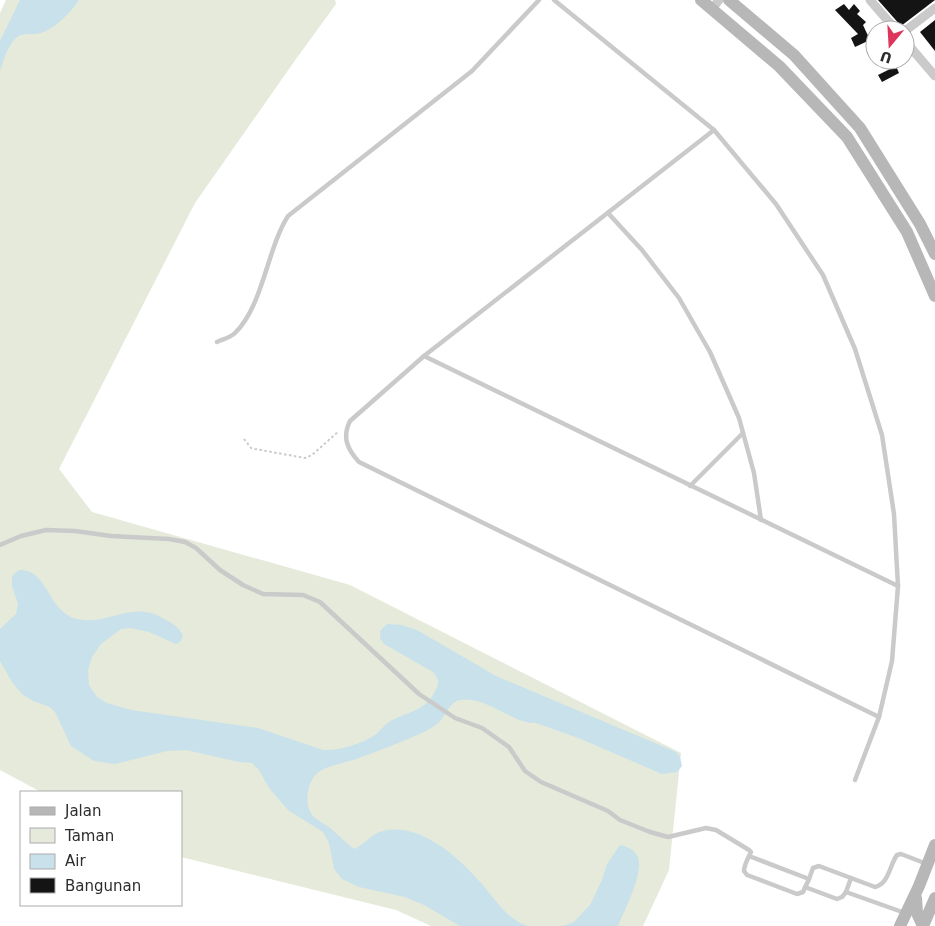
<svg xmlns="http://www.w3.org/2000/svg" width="935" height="926" font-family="'DejaVu Sans',sans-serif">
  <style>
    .green { fill: #e5eadb }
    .water { fill: #c8e1ea }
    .building { fill: #141414 }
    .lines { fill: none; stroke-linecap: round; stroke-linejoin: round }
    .path { stroke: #cacaca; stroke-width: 2; stroke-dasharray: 2.5 2.5; stroke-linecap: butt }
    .lane { stroke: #cacaca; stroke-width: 4.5 }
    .street { stroke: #cacaca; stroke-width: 9 }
    .secondary { stroke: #b7b7b7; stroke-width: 12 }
  </style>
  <rect width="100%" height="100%" fill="#fff"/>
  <!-- green -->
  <path class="green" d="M6,0H335L336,4L296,59L195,203L59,469L92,512L350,585L681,753L669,870L643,926H431L396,910L181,857V792H41L0,770V13Z"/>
  <!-- water -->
  <g class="water">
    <path d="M20,0H79C71,12 55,29 41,33C35,35 27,33 21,35C10,38 3,61 0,71V41Z"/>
    <path d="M19,570C49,569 46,611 77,619C110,626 133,598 166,620C174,624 178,627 183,635L180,642L176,644L149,632L130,628L121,629L101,644L92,657L88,670L89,685L97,697L107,703L131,710L258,728L323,750C339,751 361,744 375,735C380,731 384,725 389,722C407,711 423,713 434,693C439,684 440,680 433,672L384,644L380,638V631L387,624L402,625L417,630L496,676L676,752L680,757L682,766L677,772L662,774L581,739L536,723C513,724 485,695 460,700C449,702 445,718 437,724C433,727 428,730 424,732C402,742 379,751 356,759C345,763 330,765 320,771C307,779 303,805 313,816C317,820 324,824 329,827C337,833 347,845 355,849C365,844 372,833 383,831C420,822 458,857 480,882C494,897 506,919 527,926H460L424,905L405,897L359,887L342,879L334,869L329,843L323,832L288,810L269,788L259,770L252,763L239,762L186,750L167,751L115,764L94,761L71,746L55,712L50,707L33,701L22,694L12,682L0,661V629L16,614L18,604L12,586V576Z"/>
    <path d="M620,845C628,847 636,850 638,858C644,873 624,911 618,926H563L574,922L590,905L602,880L607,864Z"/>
  </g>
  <!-- building -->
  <g class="building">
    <path d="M878,0H935L901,26Z"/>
    <path d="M844,4L849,10L854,4L860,11L857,14L866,22L863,25L870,40L855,47L851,38L858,34L835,10Z"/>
    <path d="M935,20V51L920,32Z"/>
    <path d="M896,66L899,73L882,82L878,75Z"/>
  </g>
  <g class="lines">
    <!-- path -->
    <path class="path" d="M244,439L251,448L255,449L305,458L312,455L339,431"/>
    <!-- lane -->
    <g class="lane">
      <path d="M554,0L714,130L776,204L823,275L855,349L882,435L894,514L898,586L892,661L879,717L855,780"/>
      <path d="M714,130L424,356L350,421C342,437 347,449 359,462L879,717"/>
      <path d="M608,213L642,250L679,298L710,352L739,418L754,473L761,520"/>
      <path d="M217,342C223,339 230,338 235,333C263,306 267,249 288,216L472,71L539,0"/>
      <path d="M424,356L898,586"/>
      <path d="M690,486L743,433"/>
      <path d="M0,545L21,536L46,530L75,531L111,536L169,539L185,542L196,548L220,570L243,585L263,594L303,595L320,602L419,694L455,718L482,728L509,747L525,771L541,782L608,811L620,820L650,832L668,837L706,828L716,830L749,850L751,852C748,858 744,865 744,871L747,875L797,894L803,892L809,879L749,856"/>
      <path d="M809,879L813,868L819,866L875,887C889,884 890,864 897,855L901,854L927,864"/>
      <path d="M805,887L837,899L842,897L846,892L905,913"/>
      <path d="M846,892L851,878"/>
    </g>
    <!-- street -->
    <g class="street">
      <path d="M870,0L896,30"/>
      <path d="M712,9L719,0"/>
      <path d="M905,31L935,8"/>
      <path d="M905,41L935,76"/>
    </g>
    <!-- secondary -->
    <g class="secondary">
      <path d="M701,0L779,66L847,137L907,232L935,296"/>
      <path d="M729,0L794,55L860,128L920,224L935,254"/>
      <path d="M916,898L917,913L923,926"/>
      <path d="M900,926L919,886L935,845"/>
      <path d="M923,926L935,898"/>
    </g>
  </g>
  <!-- legend -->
  <rect x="20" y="791" width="162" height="115" fill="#ffffff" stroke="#ababab"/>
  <rect x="30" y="807" width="25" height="8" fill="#b7b7b7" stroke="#ababab"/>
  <text x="65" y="816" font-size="15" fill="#2d2d2d">Jalan</text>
  <rect x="30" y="828" width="25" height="15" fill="#e5eadb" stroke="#ababab"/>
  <text x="65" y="841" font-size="15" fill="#2d2d2d">Taman</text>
  <rect x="30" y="854" width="25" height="15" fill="#c8e1ea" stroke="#ababab"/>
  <text x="65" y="866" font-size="15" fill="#2d2d2d">Air</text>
  <rect x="30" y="878" width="25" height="15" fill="#141414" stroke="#ababab"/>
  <text x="65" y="891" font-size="15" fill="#2d2d2d">Bangunan</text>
  <!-- north arrow -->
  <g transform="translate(890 45) rotate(198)"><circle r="24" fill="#ffffff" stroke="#ababab"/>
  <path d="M0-4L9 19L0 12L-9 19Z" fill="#dd365a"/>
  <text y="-8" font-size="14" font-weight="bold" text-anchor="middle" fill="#2d2d2d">U</text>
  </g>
</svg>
